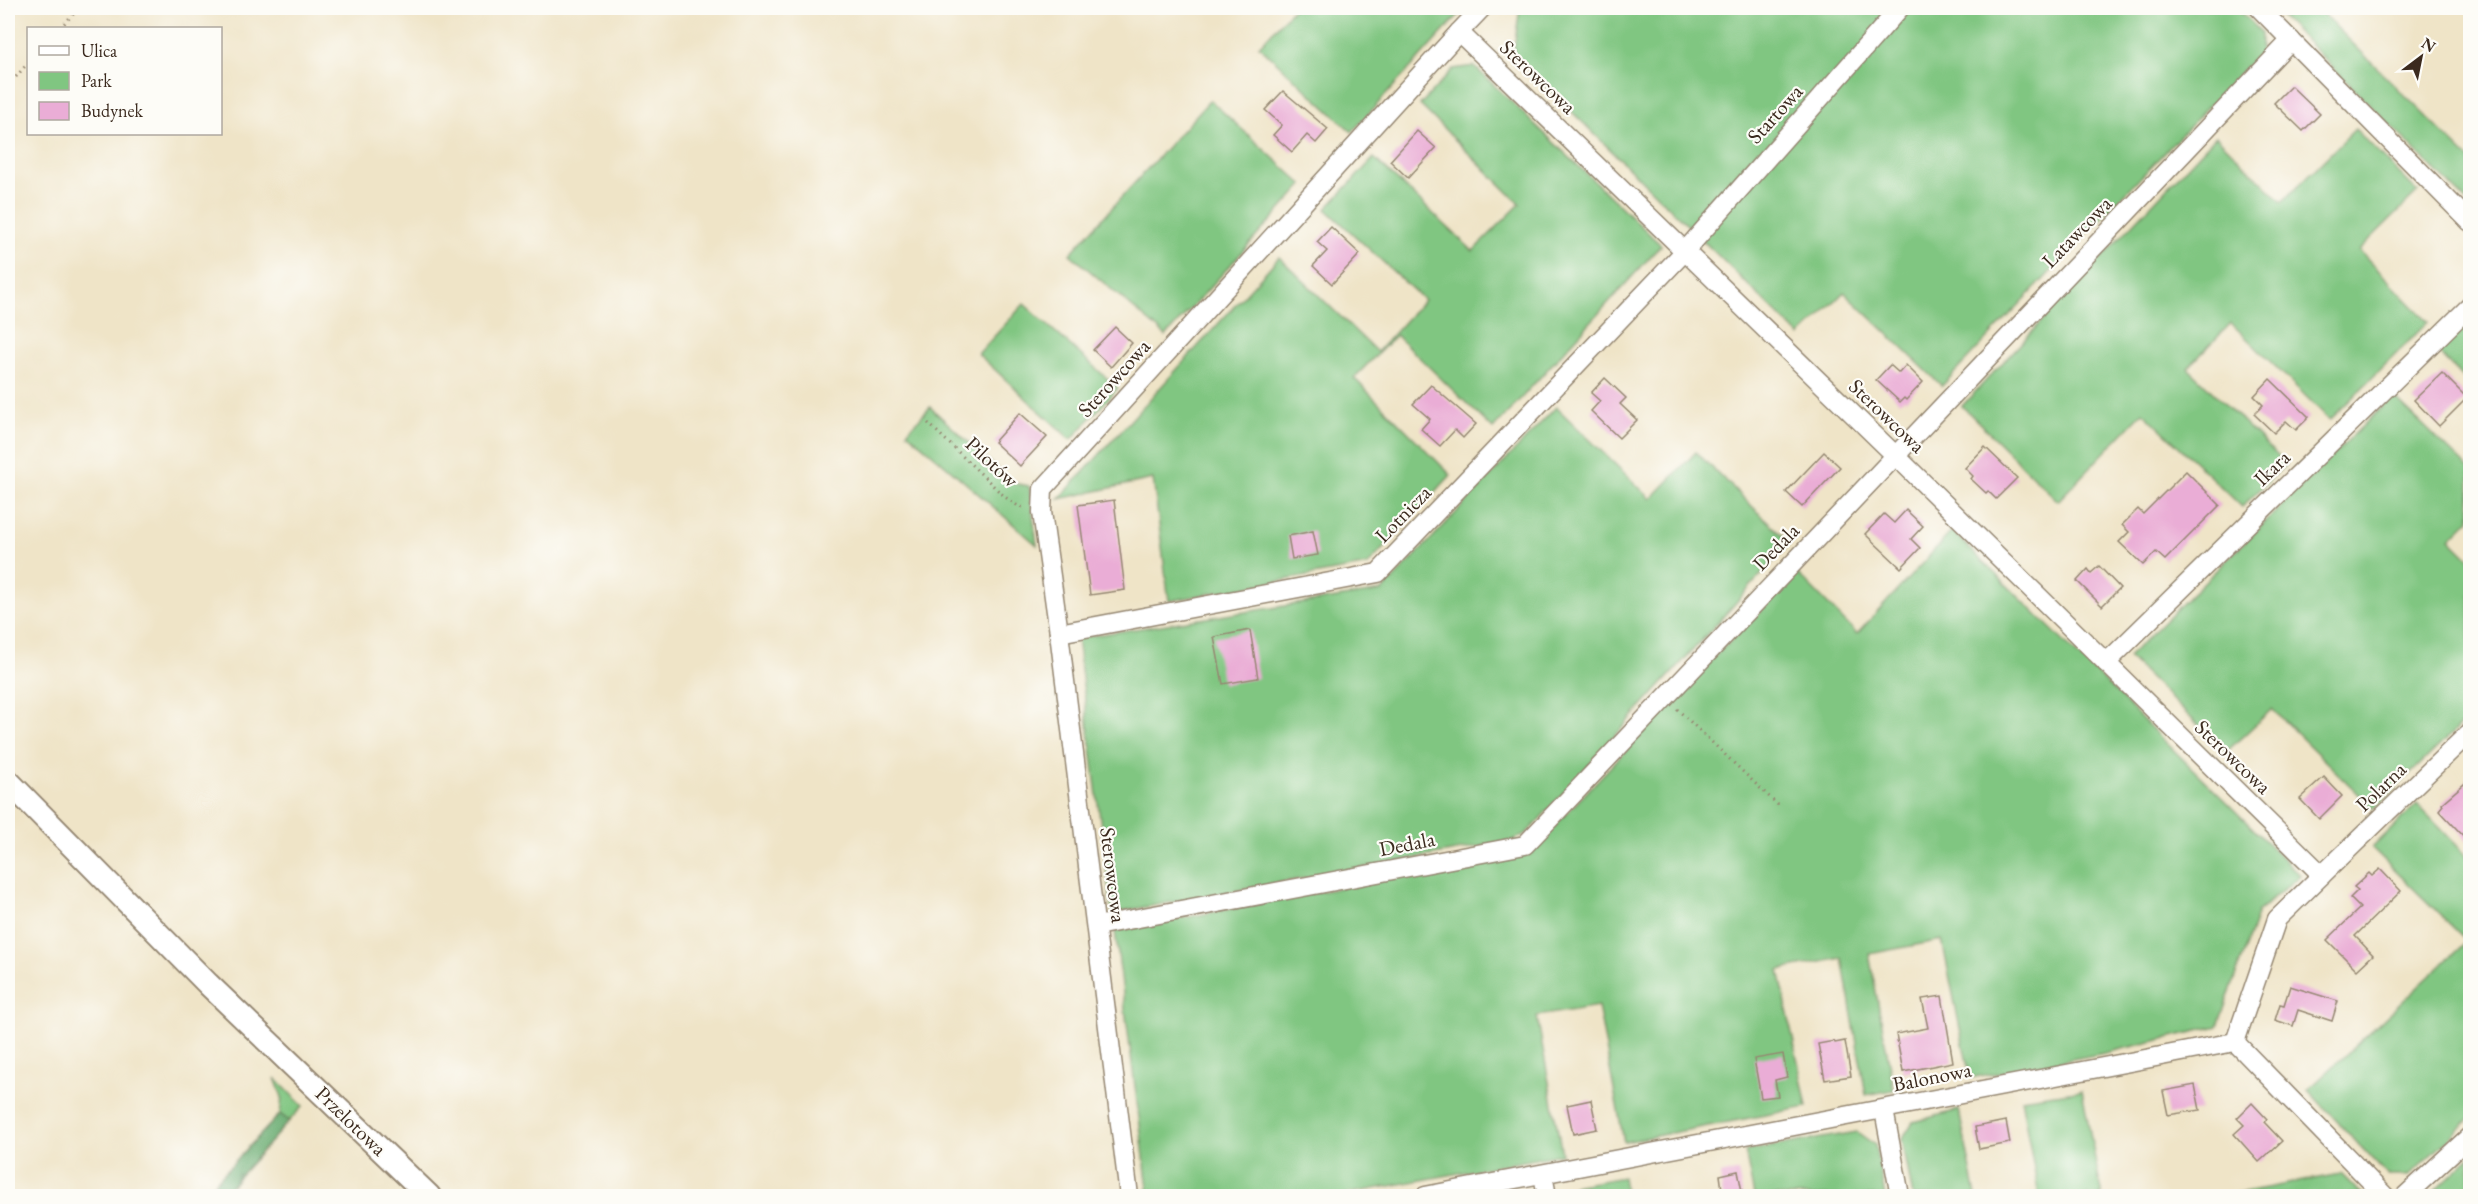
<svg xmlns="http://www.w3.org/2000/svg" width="2478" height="1204" font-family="'EB Garamond',serif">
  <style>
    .green { fill: #80c681; stroke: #5e7850; stroke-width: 1.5 }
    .forest { fill: url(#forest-firs); stroke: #526a46; stroke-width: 1.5 }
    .building { fill: #eaadd6 }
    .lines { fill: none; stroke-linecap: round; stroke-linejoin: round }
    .minor-casing { stroke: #958772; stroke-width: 21 }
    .tertiary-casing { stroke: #958772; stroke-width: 26 }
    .path { stroke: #958772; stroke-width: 3; stroke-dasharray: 1.5 4.5; stroke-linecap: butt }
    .minor { stroke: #fff; stroke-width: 18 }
    .tertiary { stroke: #fff; stroke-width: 22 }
    .labels { text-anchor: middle; stroke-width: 4.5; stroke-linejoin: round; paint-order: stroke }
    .street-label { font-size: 21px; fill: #3b2a1e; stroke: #fdfcf7 }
  </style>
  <defs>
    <pattern id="forest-firs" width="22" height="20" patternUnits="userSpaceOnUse" patternTransform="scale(1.5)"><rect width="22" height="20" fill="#68ab6f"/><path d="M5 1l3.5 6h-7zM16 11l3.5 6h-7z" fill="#578b5b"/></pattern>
  </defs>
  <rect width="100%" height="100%" fill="#fdfcf7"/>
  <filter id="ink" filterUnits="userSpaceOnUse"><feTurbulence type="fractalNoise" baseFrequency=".0167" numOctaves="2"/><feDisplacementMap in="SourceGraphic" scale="12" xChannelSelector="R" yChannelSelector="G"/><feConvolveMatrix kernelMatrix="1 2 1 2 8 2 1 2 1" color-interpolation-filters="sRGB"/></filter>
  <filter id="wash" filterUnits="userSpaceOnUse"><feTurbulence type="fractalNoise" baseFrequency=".008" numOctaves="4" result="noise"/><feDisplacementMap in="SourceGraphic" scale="24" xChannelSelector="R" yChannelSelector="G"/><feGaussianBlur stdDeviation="1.35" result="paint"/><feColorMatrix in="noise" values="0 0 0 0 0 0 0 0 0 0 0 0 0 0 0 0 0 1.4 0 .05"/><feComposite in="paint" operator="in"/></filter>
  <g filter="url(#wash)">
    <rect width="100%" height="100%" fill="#efe4c7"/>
    <!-- green -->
    <g class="green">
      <path d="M1294,8H1465L1352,132L1259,46Z"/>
      <path d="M1520,8H2237L2261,32V51L1942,386L1844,292L1800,336L1513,54Z"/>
      <path d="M2273,8H2317L2470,160V205Z"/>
      <path d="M1474,66L1661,245L1493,429L1396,335L1354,378L1451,475L1368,565L1169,601L1153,479L1059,499L1279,257L1377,352L1424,300L1326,209L1374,158L1473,251L1520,204L1420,105L1453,69Z"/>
      <path d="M1210,100L1303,185L1166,336L1070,254Z"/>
      <path d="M2355,129L2418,192L2359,250L2428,322L2330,420L2231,323L2188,368L2286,464L2242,507L2143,412L2058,501L1962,406L2216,136L2282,202Z"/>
      <path d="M1024,304L1118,388L1071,440L978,354Z"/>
      <path d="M2470,320V384L2438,352Z"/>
      <path d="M2393,396L2470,470V519L2450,539L2470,559V716L2374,809L2272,709L2226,752L2128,657Z"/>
      <path d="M930,407L1013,483L1029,486L1037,545L907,432Z"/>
      <path d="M1556,407L1651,499L1696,452L1790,543L1527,833L1512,841L1112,913L1077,638L1382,591Z"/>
      <path d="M1952,531L2300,875L2258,912L2218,1026L2105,1053L1970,1078L1942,940L1869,954L1894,1090L1866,1095L1842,958L1779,970L1807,1107L1624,1142L1598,1006L1537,1016L1562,1154L1336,1196H1149L1115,931L1531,851L1712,659L1798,574L1857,634Z"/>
      <path d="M2417,804L2470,859V938L2468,941L2470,944V1119L2409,1176H2388L2308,1090L2467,941L2372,848Z"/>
      <path d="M275,1078L303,1106L289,1121L280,1114L282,1097Z"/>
      <path d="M2082,1090L2102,1196H2039L2021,1099Z"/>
      <path d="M1959,1110L1976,1196H1913L1902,1139L1913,1122Z"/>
      <path d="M1857,1132L1875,1145L1885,1196H1754L1745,1151Z"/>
      <path d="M2470,1157V1196H2429Z"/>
      <path d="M2341,1174L2363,1196H2220L2228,1195Z"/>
      <path d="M1623,1177L1626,1196H1567L1573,1186Z"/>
    </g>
    <!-- forest -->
    <path class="forest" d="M280,1114L289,1121L222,1196H202Z"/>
    <g id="blocks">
      <!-- building -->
      <g class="building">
        <path d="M2291,86L2320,114L2303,131L2274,103Z"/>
        <path d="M1283,91L1328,129L1316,143L1307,135L1292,152L1273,135L1282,125L1265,110Z"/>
        <path d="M1417,131L1436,148L1408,178L1390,161Z"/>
        <path d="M1331,227L1360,254L1332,284L1313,266L1327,251L1317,242Z"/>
        <path d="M1115,327L1132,343L1111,367L1093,350Z"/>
        <path d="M1890,365L1899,373L1906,365L1923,382L1906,400L1904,398L1900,402L1876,380Z"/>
        <path d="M2442,373L2467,398L2439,426L2414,400Z"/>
        <path d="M1605,378L1626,398L1620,404L1637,420L1619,438L1591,411L1600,401L1591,393Z"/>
        <path d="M2270,379L2309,417L2296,430L2286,421L2274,433L2254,414L2263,405L2254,396Z"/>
        <path d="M1431,385L1476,424L1463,438L1455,430L1440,446L1421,429L1430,419L1413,404Z"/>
        <path d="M1020,413L1047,437L1020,466L994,442Z"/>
        <path d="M1985,447L2017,478L1996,499L1988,491L1986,493L1971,479L1973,476L1965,468Z"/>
        <path d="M1824,452L1840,467L1802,507L1786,492Z"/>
        <path d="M2186,471L2220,505L2165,560L2156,552L2143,565L2119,542L2129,532L2122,525L2138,509L2143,514Z"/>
        <path d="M1114,500L1125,590L1090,595L1078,505Z"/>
        <path d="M1906,510L1923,526L1911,539L1920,548L1901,568L1865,534L1884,514L1894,523Z"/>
        <path d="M1313,531L1318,555L1292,559L1288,536Z"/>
        <path d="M2099,566L2120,588L2102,606L2077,581L2088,569L2091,573Z"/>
        <path d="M1250,630L1258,678L1223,684L1214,637Z"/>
        <path d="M2324,777L2342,796L2319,819L2300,799Z"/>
        <path d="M2470,779V843L2439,810L2443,805L2442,803Z"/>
        <path d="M2380,869L2401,891L2355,936L2373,955L2357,970L2327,940L2360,908L2350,898L2358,890L2354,887L2369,873L2372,876Z"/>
        <path d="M2290,986L2338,1001L2332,1021L2298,1010L2293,1026L2275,1020L2280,1004L2284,1005Z"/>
        <path d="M1942,996L1953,1062L1903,1072L1896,1034L1928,1028L1922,999Z"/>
        <path d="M1834,1041L1835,1043L1845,1041L1851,1076L1825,1080L1818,1044Z"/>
        <path d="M1783,1054L1787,1077L1775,1080L1778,1096L1761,1098L1754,1059Z"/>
        <path d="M2195,1085L2200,1110L2168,1115L2163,1091Z"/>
        <path d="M1591,1100L1597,1129L1573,1134L1567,1105Z"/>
        <path d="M2252,1103L2267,1119L2264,1122L2282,1141L2259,1162L2234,1134L2244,1125L2237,1118Z"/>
        <path d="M2006,1121L2010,1143L1979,1149L1975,1127Z"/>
        <path d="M1738,1171L1743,1197H1723L1720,1175Z"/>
      </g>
    </g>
  </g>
  <g filter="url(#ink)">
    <use href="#blocks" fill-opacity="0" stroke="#958772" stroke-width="1.5"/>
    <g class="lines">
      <!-- minor casing -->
      <g class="minor-casing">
        <g id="minor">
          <path d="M2259,8L2470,222"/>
          <path d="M1459,32L1482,8"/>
          <path d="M1059,633L1378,573L1685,251L1900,8"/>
          <path d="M2106,663L2470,306"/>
          <path d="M2322,875L2470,732"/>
          <path d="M1096,926L1525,845L2291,40"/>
          <path d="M1884,1110L1900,1196"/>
          <path d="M1543,1175L1547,1196"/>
          <path d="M1129,1196L1059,633L1042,512L1043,489L1459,32L1895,455L2322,875L2277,919L2235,1042"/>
          <path d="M1425,1196L2235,1042L2385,1196"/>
          <path d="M2405,1196L2470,1136"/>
        </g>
      </g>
      <!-- tertiary casing -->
      <g class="tertiary-casing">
        <path id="tertiary" d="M8,781L208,984L429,1196"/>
      </g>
      <!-- path -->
      <g class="path">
        <path d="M60,28L79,8"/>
        <path d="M8,86L28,63"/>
        <path d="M928,423L1005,497L1018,506L1025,508"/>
        <path d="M1677,709L1780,807"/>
      </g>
      <!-- minor -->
      <use href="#minor" class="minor"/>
      <!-- tertiary -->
      <use href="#tertiary" class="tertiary"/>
    </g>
  </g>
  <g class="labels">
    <!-- street labels -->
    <g class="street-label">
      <text transform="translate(1538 77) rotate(44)" y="7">Sterowcowa</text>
      <text transform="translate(1775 114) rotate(-48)" y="7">Startowa</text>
      <text transform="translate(2077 232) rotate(-46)" y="7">Latawcowa</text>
      <text transform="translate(1114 378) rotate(-48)" y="7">Sterowcowa</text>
      <text transform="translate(1887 416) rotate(44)" y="7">Sterowcowa</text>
      <text transform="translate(992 462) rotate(43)" y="7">Pilotów</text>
      <text transform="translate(2272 468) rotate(-44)" y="7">Ikara</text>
      <text transform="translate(1403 514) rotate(-46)" y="7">Lotnicza</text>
      <text transform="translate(1776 547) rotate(-46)" y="7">Dedala</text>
      <text transform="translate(2233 757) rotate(44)" y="7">Sterowcowa</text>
      <text transform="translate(2381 787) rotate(-44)" y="7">Polarna</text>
      <text transform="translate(1407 844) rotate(-11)" y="7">Dedala</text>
      <text transform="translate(1113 875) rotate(83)" y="7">Sterowcowa</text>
      <text transform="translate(1932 1077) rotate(-11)" y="7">Balonowa</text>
      <text transform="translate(351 1121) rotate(44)" y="7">Przelotowa</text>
    </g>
  </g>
  <!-- margin -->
  <rect width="2478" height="1204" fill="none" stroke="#fdfcf7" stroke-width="30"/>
  <!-- legend -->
  <rect x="27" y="27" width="195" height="108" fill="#fdfcf7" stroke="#afa8a0" stroke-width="1.5"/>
  <rect x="39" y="46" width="30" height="9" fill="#ffffff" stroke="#afa8a0" stroke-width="1.5"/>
  <text x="81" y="57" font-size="18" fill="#3b2a1e">Ulica</text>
  <rect x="39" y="72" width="30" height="18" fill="#80c681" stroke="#afa8a0" stroke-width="1.5"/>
  <text x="81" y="87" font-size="18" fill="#3b2a1e">Park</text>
  <rect x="39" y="102" width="30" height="18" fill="#eaadd6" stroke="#afa8a0" stroke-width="1.5"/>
  <text x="81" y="117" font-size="18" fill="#3b2a1e">Budynek</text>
  <!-- north arrow -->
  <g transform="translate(2421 57) rotate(32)" stroke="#fdfcf7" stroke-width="4.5" paint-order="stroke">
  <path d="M0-4.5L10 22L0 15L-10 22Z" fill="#3b2a1e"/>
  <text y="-9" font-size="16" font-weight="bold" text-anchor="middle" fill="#3b2a1e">N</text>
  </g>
</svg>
